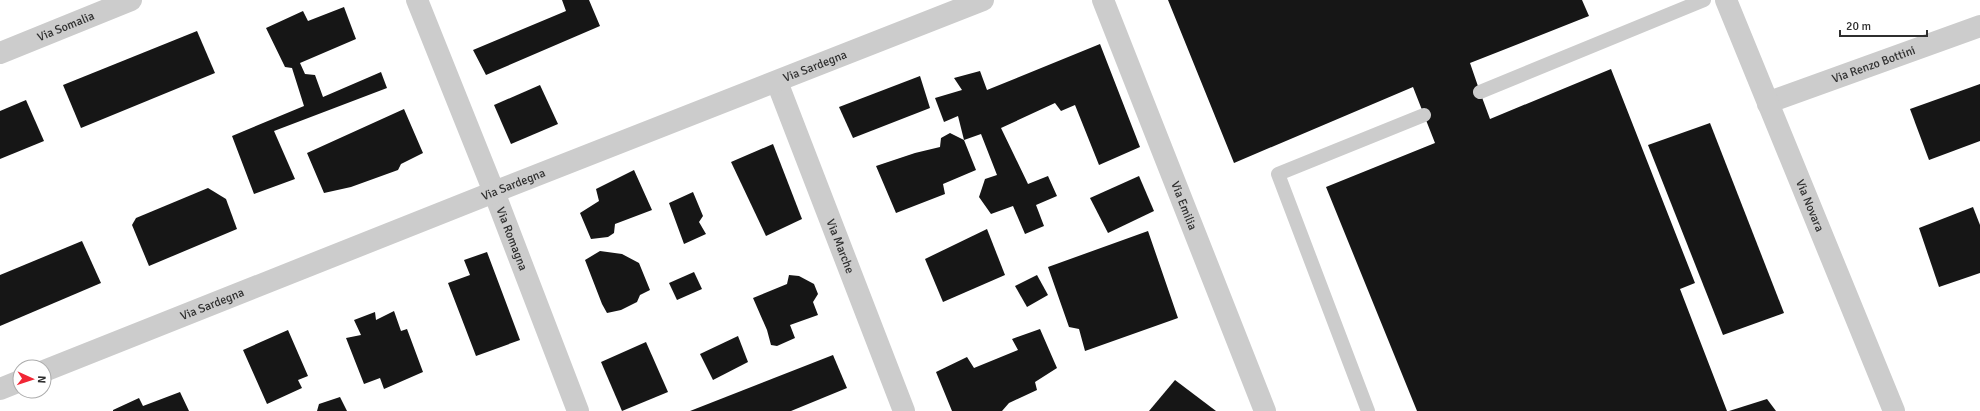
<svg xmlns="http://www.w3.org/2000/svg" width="1980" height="411" font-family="Signika,sans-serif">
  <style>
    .building { fill: #161616 }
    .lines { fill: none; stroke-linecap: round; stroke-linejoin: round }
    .service { stroke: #ccc; stroke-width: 14 }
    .minor { stroke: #ccc; stroke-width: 22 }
    .tertiary { stroke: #ccc; stroke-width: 22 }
    .labels { text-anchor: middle; stroke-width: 4; stroke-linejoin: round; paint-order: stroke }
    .street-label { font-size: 12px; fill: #2f2f2f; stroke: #fff }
  </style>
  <rect width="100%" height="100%" fill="#fff"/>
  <!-- building -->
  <g class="building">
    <path d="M562,0H589L600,26L486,75L473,50L566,11Z"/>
    <path d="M1168,0H1582L1589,16L1470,63L1480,92L1490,119L1611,69L1695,283L1680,289L1727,411H1417L1326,187L1435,143L1413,87L1234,163Z"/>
    <path d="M344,7L356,39L300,63L305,74L315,75L323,97L381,72L387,88L274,131L295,179L254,194L232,136L304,106L292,68L285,67L266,28L303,11L308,21Z"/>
    <path d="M197,31L215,73L81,128L63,85Z"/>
    <path d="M1100,44L1140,147L1099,165L1075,105L1061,111L1055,103L1001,128L1028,184L1048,176L1057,196L1036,205L1044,226L1025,234L1013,206L991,214L979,197L985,179L997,175L981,134L964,140L958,116L944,122L935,98L962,90L954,78L980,71L987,90Z"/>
    <path d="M920,76L930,108L853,138L839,107Z"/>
    <path d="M1980,84V141L1929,160L1910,109Z"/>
    <path d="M540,85L558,124L511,144L494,105Z"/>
    <path d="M26,100L44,141L0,159V111Z"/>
    <path d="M404,109L423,153L401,164L398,170L351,187L324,193L307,153Z"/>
    <path d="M1710,123L1784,313L1723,335L1648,145Z"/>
    <path d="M950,133L964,140L976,170L943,184L945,194L896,213L876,166L915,153L940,147L941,138Z"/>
    <path d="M773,144L802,219L766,236L731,162Z"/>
    <path d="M634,170L652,210L615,224L614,233L608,237L591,239L580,213L599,201L596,189Z"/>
    <path d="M1139,176L1154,211L1108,233L1090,198Z"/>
    <path d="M208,188L226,199L237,229L149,266L132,225L136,218Z"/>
    <path d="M693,192L703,216L699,222L706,234L684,244L669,203Z"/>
    <path d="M1973,207L1980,225V273L1939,287L1919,228Z"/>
    <path d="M987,229L1005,275L943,302L925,259Z"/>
    <path d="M1148,231L1178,318L1085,351L1079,329L1069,327L1048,267Z"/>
    <path d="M82,241L101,283L0,326V275Z"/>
    <path d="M600,251L622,254L639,263L650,290L640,295L637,302L621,310L607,313L602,304L585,260Z"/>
    <path d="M487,252L520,340L476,356L448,283L470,275L464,260Z"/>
    <path d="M694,272L702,289L677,300L669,283Z"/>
    <path d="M789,275L799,276L814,284L818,294L813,302L818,315L790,325L795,338L777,346L771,345L767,330L753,298L787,284Z"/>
    <path d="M1037,275L1048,295L1027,307L1015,286Z"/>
    <path d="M394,311L401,331L407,329L423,372L384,389L380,378L364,384L346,338L361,335L354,320L375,312L376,320Z"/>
    <path d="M1040,329L1057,368L1035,382L1037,390L1009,403L1002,411H952L936,372L967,357L974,368L1018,350L1012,339Z"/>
    <path d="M288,330L308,376L298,380L302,388L267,404L243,350Z"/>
    <path d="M738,336L748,362L713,380L700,354Z"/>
    <path d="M646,342L668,392L622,411L601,362Z"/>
    <path d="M833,355L847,388L791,411H690Z"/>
    <path d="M1175,380L1216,411H1149Z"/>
    <path d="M180,392L189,411H113V410L139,398L143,406Z"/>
    <path d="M340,397L347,411H317L319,404Z"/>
    <path d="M1767,399L1776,411H1729Z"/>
  </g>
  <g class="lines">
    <!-- service -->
    <g class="service">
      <path d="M1480,92L1704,0"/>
      <path d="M1368,411L1278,174L1424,115"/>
    </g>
    <!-- minor -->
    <g class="minor">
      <path id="s1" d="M417,0L494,192L578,411"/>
      <path id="s2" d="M1103,0L1265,411"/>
      <path id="s3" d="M0,53L131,0"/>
      <path id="s4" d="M777,82L904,411"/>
      <path id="s5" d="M1768,104L1772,101L1980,26"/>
      <path id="s6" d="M44,371L494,192L983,0"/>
      <path d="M0,389L20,381"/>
    </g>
    <!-- tertiary -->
    <path class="tertiary" id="s7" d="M1726,0L1894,411"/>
  </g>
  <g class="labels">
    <!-- street labels -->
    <g class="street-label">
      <text dy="4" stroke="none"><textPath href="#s3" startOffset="71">Via Somalia</textPath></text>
      <text dy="4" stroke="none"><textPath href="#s5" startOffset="113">Via Renzo Bottini</textPath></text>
      <text dy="4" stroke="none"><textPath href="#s6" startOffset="829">Via Sardegna</textPath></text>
      <text dy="4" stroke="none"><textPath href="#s6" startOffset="505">Via Sardegna</textPath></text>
      <text dy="4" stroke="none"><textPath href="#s2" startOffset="221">Via Emilia</textPath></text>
      <text dy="4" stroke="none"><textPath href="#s7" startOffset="222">Via Novara</textPath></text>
      <text dy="4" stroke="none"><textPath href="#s1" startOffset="257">Via Romagna</textPath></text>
      <text dy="4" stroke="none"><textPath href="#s4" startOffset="176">Via Marche</textPath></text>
      <text dy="4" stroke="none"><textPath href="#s6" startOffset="181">Via Sardegna</textPath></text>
    </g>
  </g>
  <!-- north arrow -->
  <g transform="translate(32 379) rotate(93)"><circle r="19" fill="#ffffff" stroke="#acacac"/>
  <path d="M0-3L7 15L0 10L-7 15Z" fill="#f12635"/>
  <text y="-6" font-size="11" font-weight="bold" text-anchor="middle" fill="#2f2f2f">N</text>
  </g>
  <!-- scale -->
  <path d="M1840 30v6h87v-6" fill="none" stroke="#2f2f2f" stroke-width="2"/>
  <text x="1846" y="30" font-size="12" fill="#2f2f2f" stroke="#ffffff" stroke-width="3" paint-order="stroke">20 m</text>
</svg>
